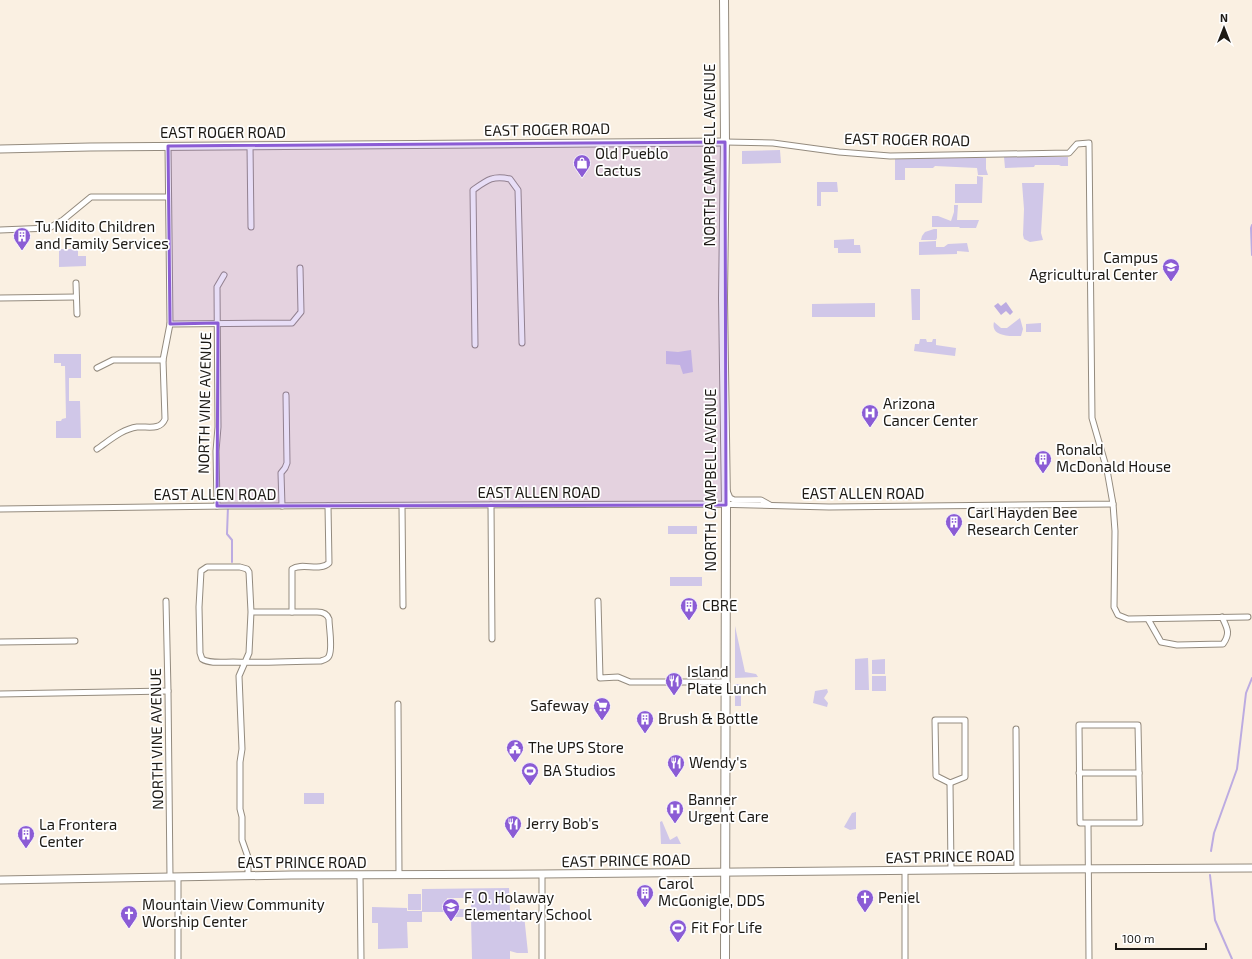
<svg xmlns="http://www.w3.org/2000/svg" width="1252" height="959" font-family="'Exo 2',sans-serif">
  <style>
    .green { fill: #d0c7e8; fill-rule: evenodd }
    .water { fill: #bcabe1 }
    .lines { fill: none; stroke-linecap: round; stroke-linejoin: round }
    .stream { stroke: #bcabe1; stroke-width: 2 }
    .street-casing { stroke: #948b7e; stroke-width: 7 }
    .secondary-casing { stroke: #948b7e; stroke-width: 9 }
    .primary-casing { stroke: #948b7e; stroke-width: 10 }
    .street { stroke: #fff; stroke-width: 5 }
    .secondary { stroke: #fff; stroke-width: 7 }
    .primary { stroke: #fff; stroke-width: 8 }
    .marked { fill: #8b5cd5; fill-opacity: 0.2; stroke: #8b5cd5; stroke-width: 3; stroke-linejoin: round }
    .labels { text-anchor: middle; stroke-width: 3.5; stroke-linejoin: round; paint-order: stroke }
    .street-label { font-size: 15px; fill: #1d1a15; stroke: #fff }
    .poi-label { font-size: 15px; fill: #1d1a15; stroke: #fff; text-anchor: start }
  </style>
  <rect width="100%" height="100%" fill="#faf0e2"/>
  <!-- green -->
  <g class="green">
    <path d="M780,150L781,163L742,164V151Z"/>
    <path d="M1004,157H1068V166H1061L1059,165H1035L1034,167L1005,168Z"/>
    <path d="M895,158H986V169L988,175H978L977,168L935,166L933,168H905V180H895Z"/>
    <path d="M977,176L983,177L982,203H955V184H977Z"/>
    <path d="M817,182H837L838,192H821V206H817Z"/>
    <path d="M1022,183H1044L1041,233L1043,240L1030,242L1024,239L1023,235L1024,209Z"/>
    <path d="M954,205H958L957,220H979L976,228H960L959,227H932V216H938L951,221L954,212Z"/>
    <path d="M934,229H937V238L936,240H921L922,236L925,232Z"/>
    <path d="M854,239V245H860L861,253H838V248H834V240Z"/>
    <path d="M936,241V247H944L948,244L967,243L969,252L957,251V254L919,255V242Z"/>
    <path d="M59,249H78V256H86V266L59,267Z"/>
    <path d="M911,289H920V320H912Z"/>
    <path d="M875,303V317H812V304Z"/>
    <path d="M1020,318L1023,329L1021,336C1012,336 990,337 994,322L1001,328H1007Z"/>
    <path d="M1041,323V332H1026V324Z"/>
    <path d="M920,339H926L927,342H932L933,339H936V345L956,348L955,356L914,351L915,344H919Z"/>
    <path d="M691,350L693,372L683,374L680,365L666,364V351L678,352Z"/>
    <path d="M54,354H81V378H69V401H80L81,438H56V421H61L62,419L66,418L65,366H61V363H54Z"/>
    <rect x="668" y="526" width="29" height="8"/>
    <rect x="670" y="577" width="32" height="9"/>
    <path d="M735,626L745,672L756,674L758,677L735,678Z"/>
    <path d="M868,658L869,690H855V659Z"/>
    <path d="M885,659V674H872V660Z"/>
    <rect x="872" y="676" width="14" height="15"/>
    <rect x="735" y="684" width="6" height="22"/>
    <path d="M827,689L828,692L824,698L828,703L827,707L813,703L815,691Z"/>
    <rect x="304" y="793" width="20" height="11"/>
    <path d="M856,812V829L850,830L844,827L852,813Z"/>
    <path d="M662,821L670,840L677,836L681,844H661L660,822Z"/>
    <path d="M509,888L510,912H519L524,915L528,953H517L510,951V959H472L471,917H451L450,912H422V889ZM447,898H471V909H448Z"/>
    <rect x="408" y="894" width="13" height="16"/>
    <path d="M372,907L407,908V911H422V922H407L408,948L378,949V923H372Z"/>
  </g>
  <!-- water -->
  <path class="water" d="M1006,302L1013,312L1010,315L1006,311L1001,315L994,306L998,303L1001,306Z"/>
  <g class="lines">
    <!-- stream -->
    <g class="stream">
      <path d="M1252,225L1251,228L1252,255"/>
      <path d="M228,506L227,534L232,540V562"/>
      <path d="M1211,851L1214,833L1237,769L1246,693L1252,678"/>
      <path d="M1210,875L1215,920L1232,959"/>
    </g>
    <!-- street casing -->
    <g class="street-casing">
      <g id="street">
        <path d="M250,146L251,227"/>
        <path d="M0,230L49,228L63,220L91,197H168"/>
        <path d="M76,283L77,314"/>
        <path d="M0,298L76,297"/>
        <path d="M170,324L292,323L301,312L300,268"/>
        <path d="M475,345L473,190C487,180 493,175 510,179L518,190L522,343"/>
        <path d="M97,368L113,360H163"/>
        <path d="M97,449C109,441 122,429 137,427C147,426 160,431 165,419L163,360L170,324L168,146"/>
        <path d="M727,491L730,498L734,500H761L770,505"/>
        <path d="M1113,504L1115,531L1114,607L1118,615L1128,619L1248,617"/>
        <path d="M491,505L492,639"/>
        <path d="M217,506L216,451L218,427L217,287L224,275"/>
        <path d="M282,506L281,473L285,468L287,463L286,395"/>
        <path d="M402,506L403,606"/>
        <path d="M0,509L228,506L712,504L829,507L1113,504L1107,470L1092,418L1089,143L1077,144L1069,153L890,156L839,152L773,143L725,142"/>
        <path d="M166,601L168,691L170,877"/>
        <path d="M598,601L600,678L618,677L630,682H726"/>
        <path d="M292,612V569C302,562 320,572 329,563L328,506"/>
        <path d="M1148,619L1161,642L1177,645L1223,644C1231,633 1227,628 1222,617"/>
        <path d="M0,642L75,641"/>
        <path d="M0,694L168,691"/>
        <path d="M398,704L399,875"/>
        <path d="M935,720H965V777L950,783L936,776Z"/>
        <path d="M1016,729L1017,869"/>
        <path d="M1079,773H1139"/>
        <path d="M950,783L951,870"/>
        <path d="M1088,823H1140L1138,725H1079L1080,823H1088L1089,959"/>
        <path d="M905,871V959"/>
        <path d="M542,874V959"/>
        <path d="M248,875V857L242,840V817L240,809V762L242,749L239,676L249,653L251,612L249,572L247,569L240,567H207L201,571L199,607L200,653L202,659C210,664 223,662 233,662C262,663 292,661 321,661C324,660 328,659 329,656C333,648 329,628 329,619C327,613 322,612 317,612H251"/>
        <path d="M360,875L361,959"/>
        <path d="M178,959V877"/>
      </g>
    </g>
    <!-- secondary casing -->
    <g class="secondary-casing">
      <g id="secondary">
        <path d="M0,149L90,147L725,142"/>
        <path d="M0,880L291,875L542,874L1053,869L1252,868"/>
      </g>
    </g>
    <!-- primary casing -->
    <g class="primary-casing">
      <path id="primary" d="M724,0L725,142L723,298L726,505L725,959"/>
    </g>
    <!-- street -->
    <use href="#street" class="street"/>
    <!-- secondary -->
    <use href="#secondary" class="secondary"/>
    <!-- primary -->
    <use href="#primary" class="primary"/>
  </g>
  <!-- marked area -->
  <path class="marked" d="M725,142L726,505L217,506L218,323L170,324L168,146Z"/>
  <!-- icons -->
  <defs>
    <g id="shop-pin" transform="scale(0.9)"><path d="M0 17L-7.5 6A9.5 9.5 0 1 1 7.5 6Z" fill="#8b5cd5" stroke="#fff"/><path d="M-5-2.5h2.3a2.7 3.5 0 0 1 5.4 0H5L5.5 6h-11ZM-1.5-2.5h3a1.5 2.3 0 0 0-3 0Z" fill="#fff"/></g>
    <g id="building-pin" transform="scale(0.9)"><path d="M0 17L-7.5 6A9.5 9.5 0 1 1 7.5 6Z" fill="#8b5cd5" stroke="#fff"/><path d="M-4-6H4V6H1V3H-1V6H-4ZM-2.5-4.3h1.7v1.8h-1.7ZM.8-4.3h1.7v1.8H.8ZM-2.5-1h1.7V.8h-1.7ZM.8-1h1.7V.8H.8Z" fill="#fff"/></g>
    <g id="university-pin" transform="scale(0.9)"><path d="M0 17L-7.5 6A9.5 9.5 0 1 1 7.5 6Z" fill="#8b5cd5" stroke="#fff"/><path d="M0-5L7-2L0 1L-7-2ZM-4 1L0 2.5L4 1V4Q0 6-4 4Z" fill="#fff"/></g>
    <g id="hospital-pin" transform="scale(0.9)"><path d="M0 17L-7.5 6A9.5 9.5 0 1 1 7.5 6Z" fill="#8b5cd5" stroke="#fff"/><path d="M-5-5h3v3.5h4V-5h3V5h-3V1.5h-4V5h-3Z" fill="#fff"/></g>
    <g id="restaurant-pin" transform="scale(0.9)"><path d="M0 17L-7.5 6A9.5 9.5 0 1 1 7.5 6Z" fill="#8b5cd5" stroke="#fff"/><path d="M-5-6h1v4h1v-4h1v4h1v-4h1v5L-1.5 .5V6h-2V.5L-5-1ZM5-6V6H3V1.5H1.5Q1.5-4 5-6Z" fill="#fff"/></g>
    <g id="supermarket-pin" transform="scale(0.9)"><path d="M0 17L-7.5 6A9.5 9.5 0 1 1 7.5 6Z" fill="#8b5cd5" stroke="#fff"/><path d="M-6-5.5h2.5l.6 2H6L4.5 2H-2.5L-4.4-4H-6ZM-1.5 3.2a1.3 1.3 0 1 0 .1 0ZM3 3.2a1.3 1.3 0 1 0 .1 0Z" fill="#fff"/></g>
    <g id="civic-pin" transform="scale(0.9)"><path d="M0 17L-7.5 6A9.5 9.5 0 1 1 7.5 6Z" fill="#8b5cd5" stroke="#fff"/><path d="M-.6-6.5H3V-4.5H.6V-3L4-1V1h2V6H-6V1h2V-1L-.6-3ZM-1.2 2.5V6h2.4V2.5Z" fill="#fff"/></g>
    <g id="stadium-pin" transform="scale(0.9)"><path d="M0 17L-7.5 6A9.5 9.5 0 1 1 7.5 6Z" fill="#8b5cd5" stroke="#fff"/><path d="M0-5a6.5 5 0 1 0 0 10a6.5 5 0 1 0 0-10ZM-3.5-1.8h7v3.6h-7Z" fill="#fff"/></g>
    <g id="church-pin" transform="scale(0.9)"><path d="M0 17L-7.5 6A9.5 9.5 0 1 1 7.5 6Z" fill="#8b5cd5" stroke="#fff"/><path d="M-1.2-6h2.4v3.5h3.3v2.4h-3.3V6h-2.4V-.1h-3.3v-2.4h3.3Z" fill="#fff"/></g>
    <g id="school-pin" transform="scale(0.9)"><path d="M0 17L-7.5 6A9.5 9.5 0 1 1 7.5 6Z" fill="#8b5cd5" stroke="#fff"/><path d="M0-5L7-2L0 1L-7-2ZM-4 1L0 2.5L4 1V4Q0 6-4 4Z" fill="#fff"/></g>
  </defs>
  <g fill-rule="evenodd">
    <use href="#shop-pin" x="582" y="163"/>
    <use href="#building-pin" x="22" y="236"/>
    <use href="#university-pin" x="1171" y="267"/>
    <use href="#hospital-pin" x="870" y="413"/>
    <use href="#building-pin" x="1043" y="459"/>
    <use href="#building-pin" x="954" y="522"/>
    <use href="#building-pin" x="689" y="606"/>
    <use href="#restaurant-pin" x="674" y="681"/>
    <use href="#supermarket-pin" x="602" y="706"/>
    <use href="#building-pin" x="645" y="719"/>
    <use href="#civic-pin" x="515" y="748"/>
    <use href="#restaurant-pin" x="676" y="763"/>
    <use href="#stadium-pin" x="530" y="771"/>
    <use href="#hospital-pin" x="675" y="809"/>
    <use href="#restaurant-pin" x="513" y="824"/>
    <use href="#building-pin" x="26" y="834"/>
    <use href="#building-pin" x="645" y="893"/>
    <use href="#church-pin" x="865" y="898"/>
    <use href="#school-pin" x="451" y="907"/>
    <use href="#church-pin" x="129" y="914"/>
    <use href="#stadium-pin" x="678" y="928"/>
  </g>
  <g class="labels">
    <!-- street labels -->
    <g class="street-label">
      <text transform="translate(547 130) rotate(-1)" y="5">EAST ROGER ROAD</text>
      <text x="223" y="138">EAST ROGER ROAD</text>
      <text transform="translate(907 140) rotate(1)" y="5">EAST ROGER ROAD</text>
      <text transform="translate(710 155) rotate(-90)" y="5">NORTH CAMPBELL AVENUE</text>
      <text transform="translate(205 403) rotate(-89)" y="5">NORTH VINE AVENUE</text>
      <text transform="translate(711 480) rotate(-90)" y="5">NORTH CAMPBELL AVENUE</text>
      <text x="539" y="498">EAST ALLEN ROAD</text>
      <text x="863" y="499">EAST ALLEN ROAD</text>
      <text x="215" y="500">EAST ALLEN ROAD</text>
      <text transform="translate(157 739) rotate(-91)" y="5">NORTH VINE AVENUE</text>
      <text transform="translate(950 857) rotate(-1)" y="5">EAST PRINCE ROAD</text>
      <text transform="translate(626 861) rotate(-1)" y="5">EAST PRINCE ROAD</text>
      <text x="302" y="868">EAST PRINCE ROAD</text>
    </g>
    <!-- poi labels -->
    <g class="poi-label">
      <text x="595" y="159">Old Pueblo<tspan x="595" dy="17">Cactus</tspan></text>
      <text x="35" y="232">Tu Nidito Children<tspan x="35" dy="17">and Family Services</tspan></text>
      <text x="1158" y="263" text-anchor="end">Campus<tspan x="1158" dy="17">Agricultural Center</tspan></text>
      <text x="883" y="409">Arizona<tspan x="883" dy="17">Cancer Center</tspan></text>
      <text x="1056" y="455">Ronald<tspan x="1056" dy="17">McDonald House</tspan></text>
      <text x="967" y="518">Carl Hayden Bee<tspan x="967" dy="17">Research Center</tspan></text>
      <text x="702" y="611">CBRE</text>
      <text x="687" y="677">Island<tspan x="687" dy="17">Plate Lunch</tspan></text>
      <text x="589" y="711" text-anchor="end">Safeway</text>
      <text x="658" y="724">Brush &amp; Bottle</text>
      <text x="528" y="753">The UPS Store</text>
      <text x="689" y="768">Wendy's</text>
      <text x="543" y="776">BA Studios</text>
      <text x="688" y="805">Banner<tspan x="688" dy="17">Urgent Care</tspan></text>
      <text x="526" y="829">Jerry Bob's</text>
      <text x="39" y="830">La Frontera<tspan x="39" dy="17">Center</tspan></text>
      <text x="658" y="889">Carol<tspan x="658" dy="17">McGonigle, DDS</tspan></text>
      <text x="464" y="903">F. O. Holaway<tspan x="464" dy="17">Elementary School</tspan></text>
      <text x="878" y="903">Peniel</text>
      <text x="142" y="910">Mountain View Community<tspan x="142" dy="17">Worship Center</tspan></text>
      <text x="691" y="933">Fit For Life</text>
    </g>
  </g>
  <!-- north arrow -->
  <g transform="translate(1224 28)" stroke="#ffffff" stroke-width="3" paint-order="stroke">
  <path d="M0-3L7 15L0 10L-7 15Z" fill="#1d1a15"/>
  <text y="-6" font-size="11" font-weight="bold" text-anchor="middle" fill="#1d1a15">N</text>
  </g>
  <!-- scale -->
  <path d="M1116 943v6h90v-6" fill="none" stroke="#1d1a15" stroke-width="2"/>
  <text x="1122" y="943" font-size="12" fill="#1d1a15" stroke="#ffffff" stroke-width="3" paint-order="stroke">100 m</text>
</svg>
